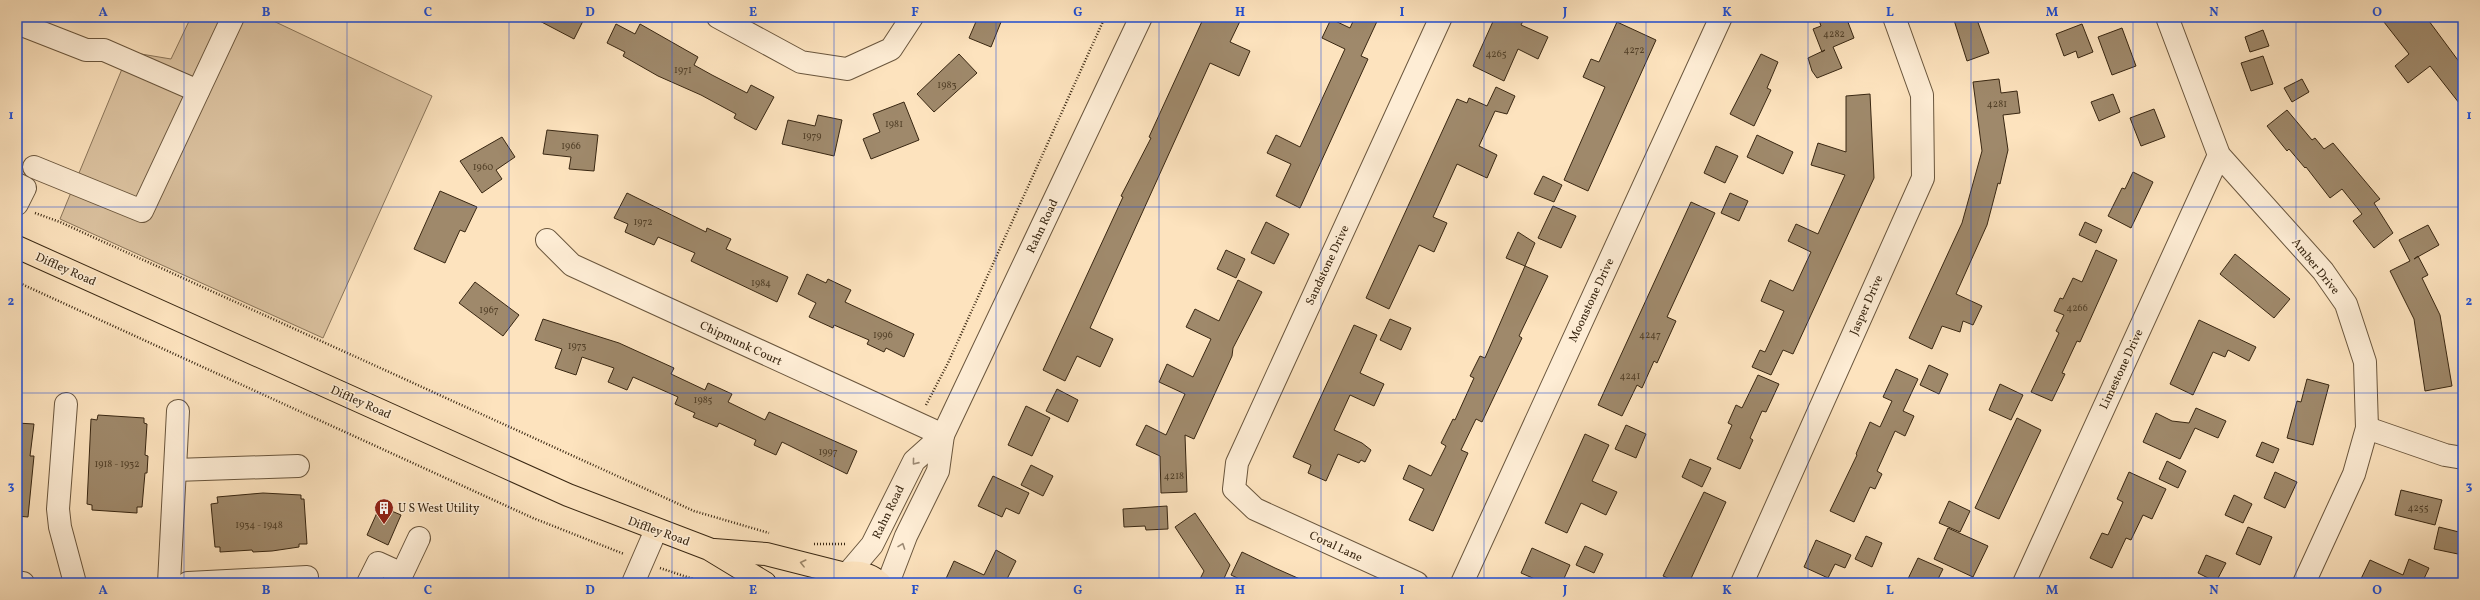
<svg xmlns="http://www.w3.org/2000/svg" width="2480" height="600" font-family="Vollkorn,serif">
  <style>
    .green { fill: #dcc3a1; stroke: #8a755a }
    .building { fill: #9f896b; stroke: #392712 }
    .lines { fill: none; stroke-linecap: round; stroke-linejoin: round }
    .minor-casing { stroke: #6a563d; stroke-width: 24 }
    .major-casing { stroke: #392712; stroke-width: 24 }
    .path { stroke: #392712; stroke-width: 2.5; stroke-dasharray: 1 2; stroke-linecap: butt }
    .minor { stroke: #feedd5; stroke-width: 22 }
    .major { stroke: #fde3be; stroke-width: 22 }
    .oneway { stroke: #9c8a74 }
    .oneway2 { stroke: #9b8568 }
    .grid { fill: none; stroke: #1d4ed8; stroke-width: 1; stroke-opacity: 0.55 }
    .labels { text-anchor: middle; stroke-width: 3; stroke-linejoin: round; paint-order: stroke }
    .number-label { font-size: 10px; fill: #524028 }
    .street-label { font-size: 12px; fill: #392712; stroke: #feedd5 }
    .poi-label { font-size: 12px; fill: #392712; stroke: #feedd5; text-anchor: start }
    .neatline { fill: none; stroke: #1d4ed8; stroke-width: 1.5 }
    .grid-label { font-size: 13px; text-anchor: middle; font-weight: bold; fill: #1d4ed8 }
  </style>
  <rect width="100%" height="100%" fill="#fde3be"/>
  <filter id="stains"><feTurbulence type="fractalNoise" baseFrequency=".005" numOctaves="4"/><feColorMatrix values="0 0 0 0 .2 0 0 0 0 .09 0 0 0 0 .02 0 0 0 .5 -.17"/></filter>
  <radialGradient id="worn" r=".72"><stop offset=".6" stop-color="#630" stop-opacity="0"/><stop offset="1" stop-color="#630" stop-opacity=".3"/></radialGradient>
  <!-- green -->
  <path class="green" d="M191,17H265L432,96L323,338L60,219L129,52L171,59Z"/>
  <!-- building -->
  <g class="building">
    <path d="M532,17H585L574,39Z"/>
    <path d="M978,17H1003L991,47L969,38Z"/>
    <path d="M1204,17H1242L1230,42L1250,51L1239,76L1210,63L1090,328L1113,339L1100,367L1077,356L1065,381L1043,370L1123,197L1121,196L1151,138L1149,137Z"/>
    <path d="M1355,17H1379L1361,56L1368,59L1300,208L1276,196L1291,164L1267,153L1276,135L1300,147L1345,49L1322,38L1331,19L1350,28Z"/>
    <path d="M1495,17H1525L1521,25L1548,37L1538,59L1518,49L1504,81L1473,66Z"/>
    <path d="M1818,17H1846L1854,38L1833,47L1842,68L1817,78L1812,71L1808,58L1825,50L1822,52L1813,29L1821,26Z"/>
    <path d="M1953,17H1976L1989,53L1967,61Z"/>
    <path d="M2380,17H2426L2463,67V108L2430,66L2408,83L2395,66L2409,54Z"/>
    <path d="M1617,22L1656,40L1588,191L1564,180L1605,87L1583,77L1591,59L1599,62Z"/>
    <path d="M616,24L635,34L640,24L698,57L694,65L712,75L747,93L751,85L774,97L756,130L734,118L736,114L701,95L658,76L623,56L625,52L607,43Z"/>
    <path d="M2082,24L2093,52L2078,58L2076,51L2064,56L2056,34Z"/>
    <path d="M2122,28L2136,66L2112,75L2098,37Z"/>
    <path d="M2263,30L2269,46L2250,52L2245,37Z"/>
    <path d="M959,54L977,73L934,112L917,94Z"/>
    <path d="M1761,54L1778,62L1767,88L1771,90L1754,126L1730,114Z"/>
    <path d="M2263,56L2273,84L2251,91L2241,63Z"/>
    <path d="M1999,79L2001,93L2017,91L2020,113L2003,115L2008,150L2000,184L1998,183L1987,225L1956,294L1982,306L1973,325L1963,321L1960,332L1942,326L1932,349L1909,338L1962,223L1982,151L1973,82Z"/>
    <path d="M2302,79L2309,92L2292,102L2284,88Z"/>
    <path d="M1496,87L1515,96L1507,114L1495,111L1479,146L1497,155L1487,178L1457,164L1433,217L1447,223L1434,252L1419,245L1389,309L1366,298L1457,99L1467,103L1469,98L1487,106Z"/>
    <path d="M1870,94L1874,178L1793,354L1783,350L1771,375L1752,367L1760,350L1765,352L1784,311L1761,301L1770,280L1793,291L1811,252L1788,241L1796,224L1818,234L1845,175L1811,165L1818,143L1846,152V96Z"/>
    <path d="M2113,94L2120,112L2099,121L2091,102Z"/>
    <path d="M904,102L919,140L871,159L863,139L880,132L873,114Z"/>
    <path d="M2154,109L2165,137L2141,146L2130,118Z"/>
    <path d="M2287,110L2312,140L2315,138L2324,149L2333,143L2380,199L2374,203L2393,233L2374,248L2353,221L2362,214L2342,189L2330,198L2306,167L2305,168L2289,149L2287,151L2267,126Z"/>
    <path d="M818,115L842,120L834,156L782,144L788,120L815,126Z"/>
    <path d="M547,130L598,135L594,171L569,169L571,157L543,154Z"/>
    <path d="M1757,135L1793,152L1783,174L1747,157Z"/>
    <path d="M502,137L515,157L496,170L502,179L482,193L460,161Z"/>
    <path d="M1716,146L1738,156L1725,183L1704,173Z"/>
    <path d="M2133,172L2153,182L2131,228L2108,216L2122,188L2125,189Z"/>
    <path d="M1543,176L1562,185L1554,202L1534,194Z"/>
    <path d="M440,191L477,207L465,232L460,230L445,263L414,249Z"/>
    <path d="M627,193L706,232L707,228L731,239L726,249L788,277L777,302L691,261L695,253L658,237L654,245L625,232L628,224L614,218Z"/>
    <path d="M1730,193L1748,201L1739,221L1721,213Z"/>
    <path d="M1691,202L1715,213L1667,317L1676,321L1657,363L1654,361L1642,388L1637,385L1622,416L1598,405Z"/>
    <path d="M1553,206L1576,216L1561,248L1538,238Z"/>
    <path d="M1266,222L1289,234L1274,264L1251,253Z"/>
    <path d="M2085,222L2102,230L2096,243L2079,235Z"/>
    <path d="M2428,225L2439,245L2414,259L2418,256L2428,275L2422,278L2440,315L2452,386L2425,391L2414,319L2390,271L2410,261L2399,240Z"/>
    <path d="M1518,232L1535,243L1525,266L1506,258Z"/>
    <path d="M1226,250L1245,259L1236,278L1217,269Z"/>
    <path d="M2096,250L2117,260L2080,342L2077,341L2062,373L2065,374L2052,401L2031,392L2059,333L2056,331L2064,315L2054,311L2060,298L2063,299L2073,278L2082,282Z"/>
    <path d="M2235,254L2290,299L2274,318L2220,274Z"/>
    <path d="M1525,266L1548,276L1519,336L1522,338L1482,422L1476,419L1461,450L1468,453L1433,531L1409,520L1424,489L1403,479L1409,465L1431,476L1446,446L1441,443L1453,419L1455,420L1474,378L1470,376L1480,356L1485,358Z"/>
    <path d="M807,274L826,283L828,279L851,290L845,302L914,334L904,357L886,348L884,352L867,344L869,340L834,325L833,328L809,317L816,303L798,294Z"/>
    <path d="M1238,280L1262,292L1233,348L1232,356L1194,439L1185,435L1187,492L1161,493L1160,456L1136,445L1146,425L1166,435L1185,394L1159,382L1167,364L1193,377L1211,339L1186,327L1195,309L1219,321Z"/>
    <path d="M475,282L519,315L503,336L459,303Z"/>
    <path d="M543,319L619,343L674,368L671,374L705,390L708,383L732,394L728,402L765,420L769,412L857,451L847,474L782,442L776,455L754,445L756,440L719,423L717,427L693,417L695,413L675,404L678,397L633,377L627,390L608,382L614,368L582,357L576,375L555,368L562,349L535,340Z"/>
    <path d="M1390,319L1411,328L1401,350L1380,340Z"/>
    <path d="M2199,320L2256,347L2249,361L2228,350L2225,357L2213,352L2193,395L2170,384Z"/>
    <path d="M1354,325L1377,335L1360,373L1384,384L1374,406L1350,395L1334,430L1362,443L1371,450L1365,462L1361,460L1359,463L1338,454L1326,481L1308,473L1311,465L1293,457Z"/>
    <path d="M1929,365L1948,374L1939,394L1920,385Z"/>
    <path d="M1896,369L1918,379L1903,411L1914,416L1905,436L1895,431L1877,471L1882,474L1875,489L1870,487L1854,522L1830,511L1857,455L1856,454L1870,422L1880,427L1892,401L1883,397Z"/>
    <path d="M1758,375L1779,384L1766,412L1762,411L1750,438L1753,440L1740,469L1717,459L1732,425L1728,423L1736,405L1742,408Z"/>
    <path d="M2307,379L2329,385L2313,445L2287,438L2297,401L2301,402Z"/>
    <path d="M2000,384L2023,395L2011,420L1989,410Z"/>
    <path d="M1057,389L1078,400L1068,422L1046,411Z"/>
    <path d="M1026,406L1050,418L1032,456L1008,445Z"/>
    <path d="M2196,408L2226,421L2218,438L2195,428L2180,459L2143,442L2156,413L2172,421L2189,423Z"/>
    <path d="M98,415L144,418V423L147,424L145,455L148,456L147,473H145L142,507H137V513L92,510V505L87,504L91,419L97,420Z"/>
    <path d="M2017,418L2041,430L1999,519L1975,508Z"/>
    <path d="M17,423L34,424L30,456H34L28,517L17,516Z"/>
    <path d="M1626,425L1646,434L1636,458L1615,449Z"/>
    <path d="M1585,434L1609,445L1592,481L1617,492L1606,515L1581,503L1567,533L1545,523Z"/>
    <path d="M2262,442L2279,449L2273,463L2256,456Z"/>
    <path d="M1690,459L1711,468L1702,487L1682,477Z"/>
    <path d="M2167,461L2186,471L2178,488L2159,479Z"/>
    <path d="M1031,465L1053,476L1043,496L1021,485Z"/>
    <path d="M2129,472L2166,489L2152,519L2143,515L2131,540L2126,538L2112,568L2090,558L2102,533L2108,535L2123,502L2117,499Z"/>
    <path d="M2275,472L2297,482L2285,508L2264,498Z"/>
    <path d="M993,476L1029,493L1019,514L1006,508L1002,517L978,506Z"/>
    <path d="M2401,490L2442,500L2435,525L2395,515Z"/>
    <path d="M1704,492L1726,502L1689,583H1679L1663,576Z"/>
    <path d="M263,493L301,495V499H304L307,544H299V547L272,551L253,552L252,550L220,552V547H215L211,504L218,503L217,497Z"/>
    <path d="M2234,495L2252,504L2243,523L2225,515Z"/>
    <path d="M1949,501L1970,511L1960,532L1939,523Z"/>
    <path d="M380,506L401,515L388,545L367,535Z"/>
    <path d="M1167,506L1168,529L1146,530L1145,526L1124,527L1123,509Z"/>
    <path d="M1195,513L1230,565L1222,583H1198L1204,571L1175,527Z"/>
    <path d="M2248,527L2272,537L2260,565L2236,554Z"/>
    <path d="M2439,527L2463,533L2458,554L2434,549Z"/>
    <path d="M1948,528L1988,546L1973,577L1934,559Z"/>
    <path d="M1866,536L1882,543L1872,567L1855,559Z"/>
    <path d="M1816,540L1851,555L1845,568L1835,564L1828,578L1804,567Z"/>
    <path d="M1585,546L1603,554L1594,573L1576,565Z"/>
    <path d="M1532,548L1570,565L1562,583H1544L1521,573Z"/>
    <path d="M996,550L1016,561L1005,583H944L954,561L984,575Z"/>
    <path d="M1242,552L1275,568L1309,583H1248L1231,575Z"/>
    <path d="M2206,555L2226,563L2216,582L2198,573Z"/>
    <path d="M1918,558L1943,569L1936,583H1906Z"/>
    <path d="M2409,559L2429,568L2422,583H2359L2370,560L2403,575Z"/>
  </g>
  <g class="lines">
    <!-- minor casing -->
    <g class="minor-casing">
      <g id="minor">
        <path d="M718,17L801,62L847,69L891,49L912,17"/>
        <path d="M2167,17L2219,155L2323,271L2346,304L2365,362L2367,428L2354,474L2304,583"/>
        <path d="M17,23L86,50H104L198,91"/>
        <path d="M34,167L142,211L233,17"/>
        <path d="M17,184L25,188L17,204"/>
        <path d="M547,240L572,265L943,435"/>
        <path d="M66,404L58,509L60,527L75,583"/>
        <path d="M2367,428L2445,455L2463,458"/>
        <path d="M175,470L298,466"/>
        <path d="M849,572L872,545L914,461L943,435"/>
        <path d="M17,582L23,583"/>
        <path d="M169,583L178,411"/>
        <path d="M188,583L307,577"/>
        <path d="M368,583L378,563L402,574L419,538"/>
        <path d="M633,583L656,530"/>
        <path d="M888,583L906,536L938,471L943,435L1141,17"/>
        <path d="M1417,583L1255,509L1234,489L1237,463L1441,17"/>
        <path d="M1462,583L1721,17"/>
        <path d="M1742,583L1923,178L1922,95L1894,17"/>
        <path d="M2024,583L2219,155"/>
      </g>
    </g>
    <!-- major casing -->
    <g class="major-casing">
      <g id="major">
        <path d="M17,247L568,495L709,549L765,583"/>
        <path d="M714,550L766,554L841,573"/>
        <path d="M827,578C845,571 865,569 880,583"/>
      </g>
    </g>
    <!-- path -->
    <g class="path">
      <path d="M35,213L60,222L694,511L769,533"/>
      <path d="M17,282L533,518L624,554"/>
      <path d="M926,405L948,363L1105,17"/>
      <path d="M814,544H845"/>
      <path d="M660,568L705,583"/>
    </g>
    <!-- minor -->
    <use href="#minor" class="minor"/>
    <!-- major -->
    <use href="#major" class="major"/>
  </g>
  <!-- one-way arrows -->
  <defs><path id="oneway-chevron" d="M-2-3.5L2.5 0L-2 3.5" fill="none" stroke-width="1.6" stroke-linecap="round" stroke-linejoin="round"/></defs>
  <g class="oneway">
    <use href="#oneway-chevron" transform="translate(915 462) rotate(129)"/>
    <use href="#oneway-chevron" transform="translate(902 546) rotate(-70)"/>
  </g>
  <use class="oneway2" href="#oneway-chevron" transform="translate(803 563) rotate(-166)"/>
  <!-- grid -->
  <path class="grid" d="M184,17V583M347,17V583M509,17V583M672,17V583M834,17V583M996,17V583M1159,17V583M1321,17V583M1484,17V583M1646,17V583M1808,17V583M1971,17V583M2133,17V583M2296,17V583M17,207H2463M17,393H2463"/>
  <!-- icons -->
  <defs>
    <g id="building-pin" transform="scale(1)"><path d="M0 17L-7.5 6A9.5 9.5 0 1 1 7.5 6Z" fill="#8f2418" stroke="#feedd5"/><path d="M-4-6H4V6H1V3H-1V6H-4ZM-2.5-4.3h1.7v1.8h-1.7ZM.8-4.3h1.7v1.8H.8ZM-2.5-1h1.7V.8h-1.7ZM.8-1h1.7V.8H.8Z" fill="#fff"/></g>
  </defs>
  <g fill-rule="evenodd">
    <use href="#building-pin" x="384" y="508"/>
  </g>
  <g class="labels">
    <!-- number labels -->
    <g class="number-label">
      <text x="1834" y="37">4282</text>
      <text x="1634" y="53">4272</text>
      <text x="1496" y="57">4265</text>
      <text x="683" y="73">1971</text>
      <text x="947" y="88">1983</text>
      <text x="1997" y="107">4281</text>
      <text x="894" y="127">1981</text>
      <text x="812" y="139">1979</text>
      <text x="571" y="149">1966</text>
      <text x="483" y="170">1960</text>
      <text x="643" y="225">1972</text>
      <text x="761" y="286">1984</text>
      <text x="2077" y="311">4266</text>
      <text x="489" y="313">1967</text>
      <text x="883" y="338">1996</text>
      <text x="1650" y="338">4247</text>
      <text x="577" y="349">1973</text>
      <text x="1630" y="379">4241</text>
      <text x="703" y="403">1985</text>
      <text x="828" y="455">1997</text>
      <text x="117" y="467">1918 - 1932</text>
      <text x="1174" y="479">4218</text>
      <text x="2418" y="511">4255</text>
      <text x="259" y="528">1934 - 1948</text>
    </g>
    <!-- street labels -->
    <g class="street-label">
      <text transform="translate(1042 226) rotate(-65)" y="4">Rahn Road</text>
      <text transform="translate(1327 265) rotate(-65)" y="4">Sandstone Drive</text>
      <text transform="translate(2316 266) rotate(51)" y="4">Amber Drive</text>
      <text transform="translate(66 269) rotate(24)" y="4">Diffley Road</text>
      <text transform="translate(1591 300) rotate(-65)" y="4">Moonstone Drive</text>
      <text transform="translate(1866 305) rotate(-66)" y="4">Jasper Drive</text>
      <text transform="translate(741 343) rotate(25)" y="4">Chipmunk Court</text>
      <text transform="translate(2121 369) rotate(-65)" y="4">Limestone Drive</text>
      <text transform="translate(361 402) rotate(24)" y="4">Diffley Road</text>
      <text transform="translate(888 512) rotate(-64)" y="4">Rahn Road</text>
      <text transform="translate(659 531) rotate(20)" y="4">Diffley Road</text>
      <text transform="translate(1336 546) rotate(25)" y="4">Coral Lane</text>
    </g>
    <!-- poi labels -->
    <g class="poi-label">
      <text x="398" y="512">U S West Utility</text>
    </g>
  </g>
  <!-- margin -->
  <rect width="2480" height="600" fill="none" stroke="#fde3be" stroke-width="44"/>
  <rect x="22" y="22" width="2436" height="556" class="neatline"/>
  <g class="grid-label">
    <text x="103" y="16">A</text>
    <text x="266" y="16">B</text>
    <text x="428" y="16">C</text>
    <text x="590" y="16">D</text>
    <text x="753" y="16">E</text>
    <text x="915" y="16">F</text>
    <text x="1078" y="16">G</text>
    <text x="1240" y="16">H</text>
    <text x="1402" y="16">I</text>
    <text x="1565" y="16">J</text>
    <text x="1727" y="16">K</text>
    <text x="1890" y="16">L</text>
    <text x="2052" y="16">M</text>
    <text x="2214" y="16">N</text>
    <text x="2377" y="16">O</text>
    <text x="11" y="119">1</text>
    <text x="2469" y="119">1</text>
    <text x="11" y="305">2</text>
    <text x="2469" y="305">2</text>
    <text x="11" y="490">3</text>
    <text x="2469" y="490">3</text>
    <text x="103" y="594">A</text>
    <text x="266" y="594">B</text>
    <text x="428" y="594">C</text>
    <text x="590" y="594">D</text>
    <text x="753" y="594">E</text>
    <text x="915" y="594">F</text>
    <text x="1078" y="594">G</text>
    <text x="1240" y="594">H</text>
    <text x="1402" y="594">I</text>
    <text x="1565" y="594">J</text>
    <text x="1727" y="594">K</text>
    <text x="1890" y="594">L</text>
    <text x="2052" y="594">M</text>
    <text x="2214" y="594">N</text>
    <text x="2377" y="594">O</text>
  </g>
  <rect width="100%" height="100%" filter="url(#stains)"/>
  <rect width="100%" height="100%" fill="url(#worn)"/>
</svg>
